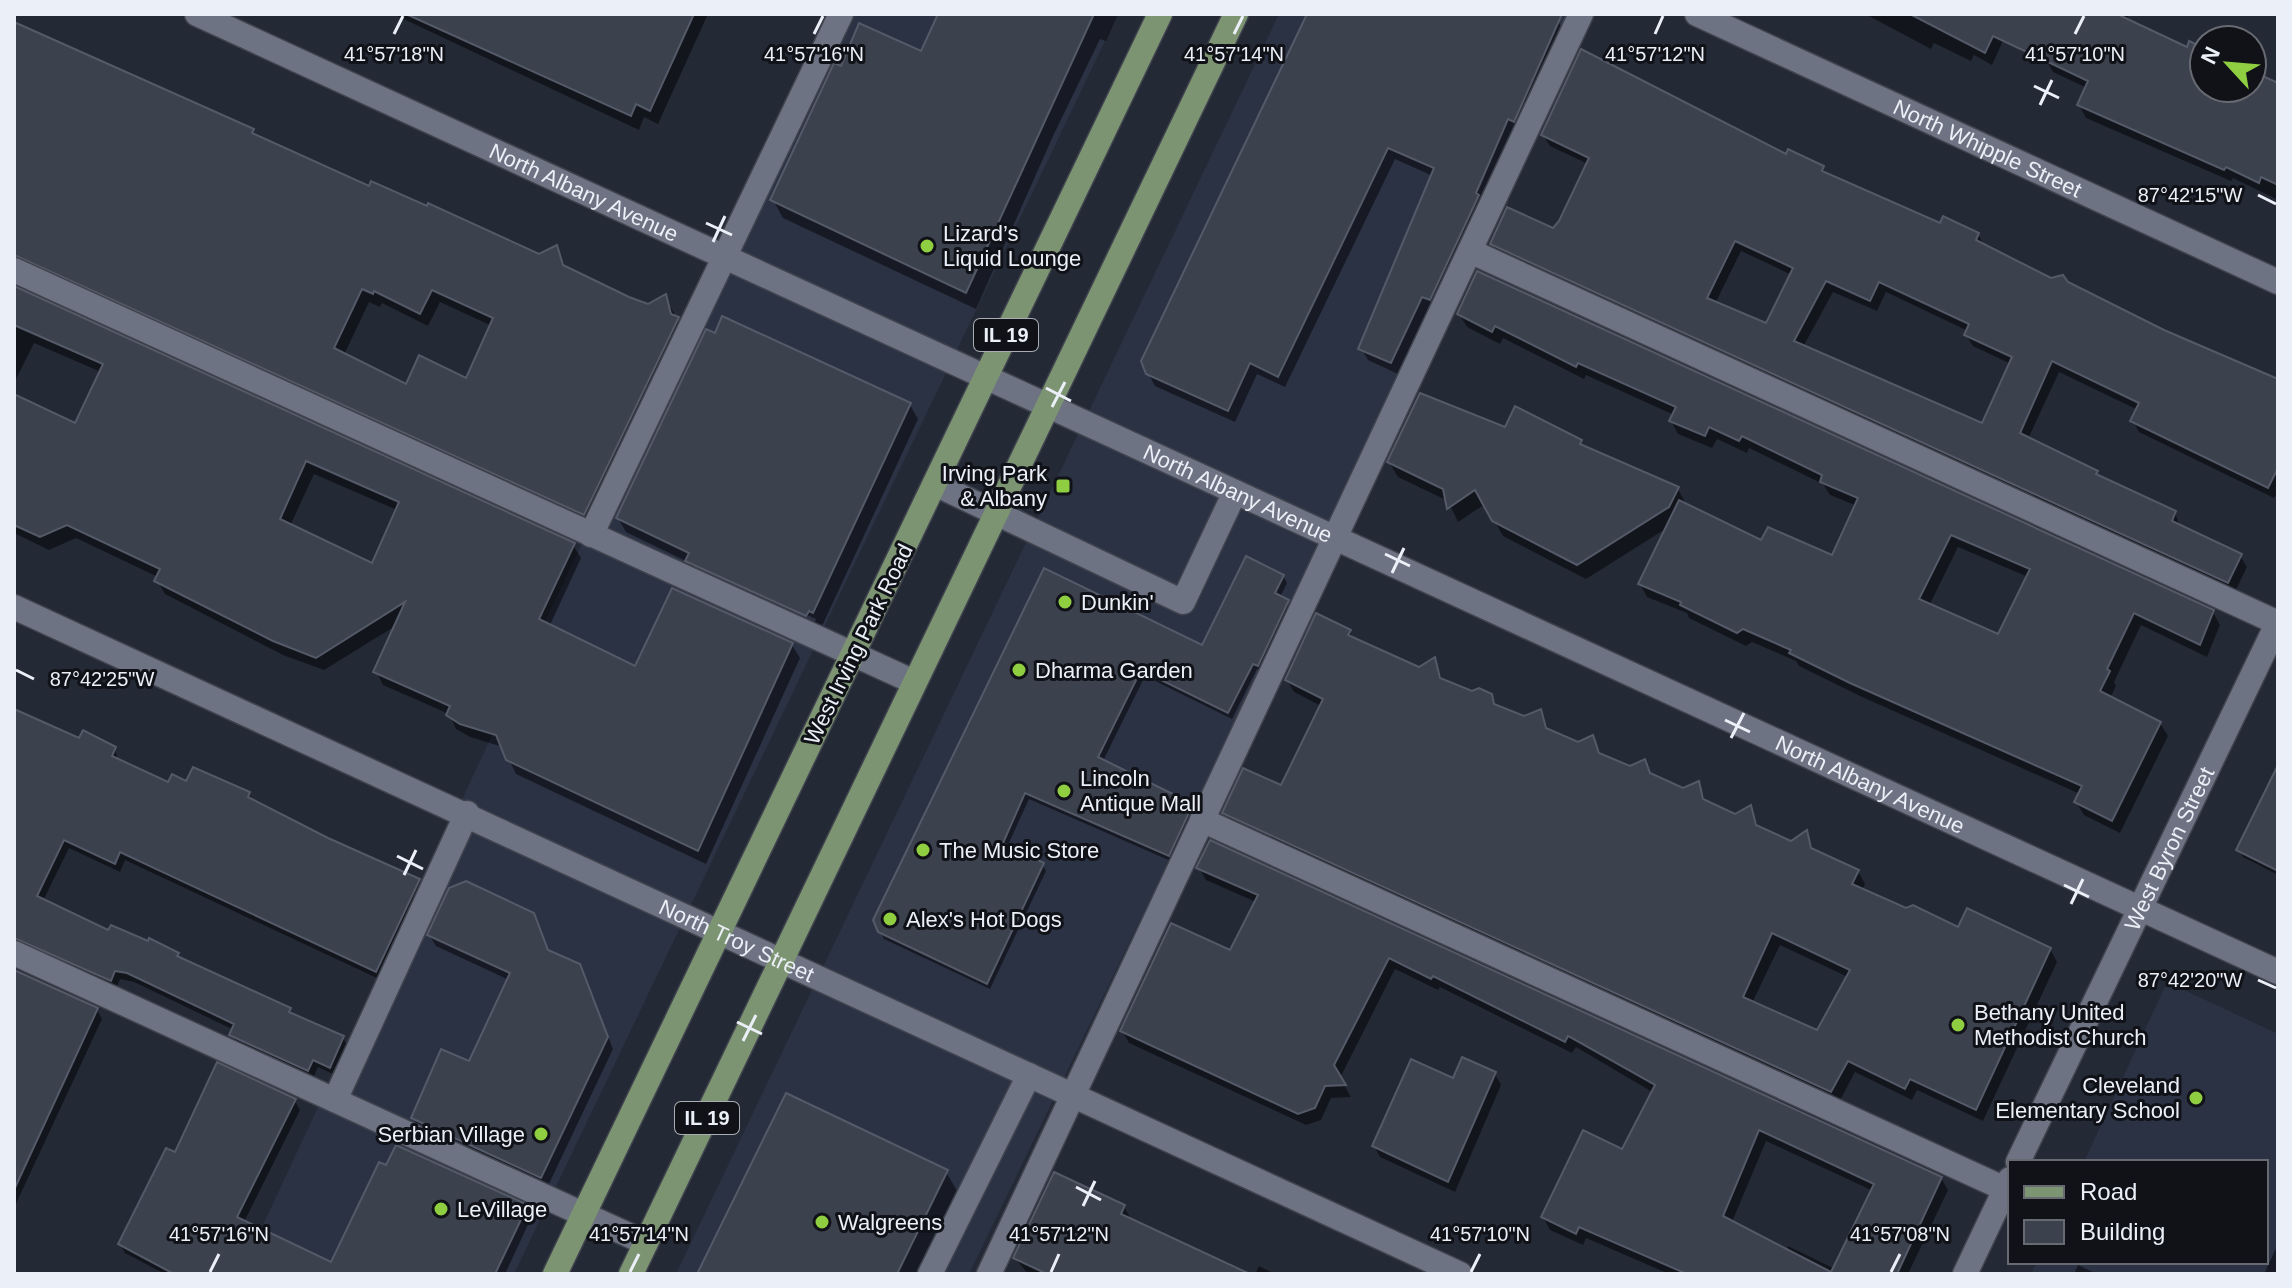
<svg xmlns="http://www.w3.org/2000/svg" width="2292" height="1288" font-family="Arial,sans-serif">
  <style>
    .built { fill: #2b3244 }
    .shadow { fill: #0007; fill-rule: evenodd }
    .building { fill: #3c414e; stroke: #545a68; stroke-width: 2; fill-rule: evenodd }
    .lines { fill: none; stroke-linecap: round; stroke-linejoin: round }
    .minor-casing { stroke: #3f434d; stroke-width: 27 }
    .major-casing { stroke: #3f434d; stroke-width: 27 }
    .minor { stroke: #6d7382; stroke-width: 24 }
    .major { stroke: #7d9472; stroke-width: 24 }
    .ticks { fill: none; stroke: #ebeff7; stroke-width: 3 }
    .poi-dot { fill: #8fcd41; stroke: #101218; stroke-width: 3 }
    .labels { text-anchor: middle; stroke-width: 6; stroke-linejoin: round; paint-order: stroke }
    .shield { fill: #101218; stroke: #a9adb4; stroke-width: 2 }
    .shield-label { font-size: 20px; font-weight: bold; fill: #ebeff7 }
    .street-label { font-size: 22px; fill: #ebeff7; stroke: #101218 }
    .poi-label { font-size: 22px; fill: #ebeff7; stroke: #101218; text-anchor: start }
    .ticks-label { font-size: 20px; text-anchor: middle; fill: #ebeff7; stroke: #101218; stroke-width: 6; stroke-linejoin: round; paint-order: stroke }
  </style>
  <rect width="100%" height="100%" fill="#242936"/>
  <!-- built -->
  <g class="built">
    <path d="M848,14H1118L514,1274H240L583,541Z"/>
    <path d="M1279,14H1573L1333,521L969,1274H676Z"/>
    <path d="M2167,982L2278,1034V1274H2031L2037,1262H2266V1162H2084Z"/>
  </g>
  <!-- shadow -->
  <g class="shadow">
    <path d="M393,14H708L658,124L644,117L639,130Z"/>
    <path d="M940,14H1118L1106,41L1100,39L1054,134L976,309L783,218L773,200L842,69L922,53Z"/>
    <path d="M1308,14H1544L1558,21L1565,33L1437,311L1429,307L1398,374L1368,360L1361,348L1433,176L1395,159L1285,387L1257,374L1235,422L1155,386L1148,373Z"/>
    <path d="M1865,14H2015L1992,65L1974,55L1971,61L1934,43L1931,49Z"/>
    <path d="M2068,14H2129L2126,20L2188,49L2191,41L2204,47V88H2252V73L2278,85V200L2233,178L2231,181L2086,118L2079,105L2087,88L2053,72L2046,60Z"/>
    <path d="M14,23L253,131L257,138L316,166L539,256L556,247L566,269L648,306L665,297L685,333L592,527L14,272ZM369,302L380,307L382,303L428,326L440,302L492,326L467,380L406,386L344,355Z"/>
    <path d="M1543,135L1787,156L1823,168L1827,175L1941,225L1978,234L1985,247L2051,281L2066,283L2232,364L2278,381V491L2274,498L2139,432L2133,421L2138,410L2059,372L2028,439L2096,472L2100,478L2175,512L2180,527L2240,556L2247,567L2234,594L1499,255L1492,243L1553,230L1561,222L1588,164L1550,146ZM1741,251L1792,275L1767,326L1715,304ZM1833,292L1877,311L1886,292L1968,331L1966,335L1973,346L2011,364L1983,426L1803,347Z"/>
    <path d="M1478,273L2213,612L2220,625L2207,657L2141,625L2114,682L2116,686L2110,698L2160,723L2168,736L2120,833L2084,815L2076,802L2080,794L1860,696L1799,666L1796,661L1752,642L1746,646L1689,618L1687,613L1647,597L1640,584L1667,528L1586,579L1503,536L1485,504L1458,522L1448,501L1398,477L1389,462L1506,430L1581,441L1584,448L1678,489L1686,504L1762,543L1834,558L1857,506L1830,495L1823,484L1749,448L1747,453L1717,439L1712,448L1678,434L1671,421L1674,415L1586,375L1584,379L1503,338L1500,344L1467,327L1459,314ZM1958,547L2028,577L1999,636L1929,606Z"/>
    <path d="M14,289L573,545L581,558L549,627L636,668L792,645L800,658L706,864L516,774L503,747L470,737L456,729L449,714L383,685L376,671L397,625L324,670L283,655L165,594L157,580L158,577L76,538L49,550L14,533V396L76,426L101,372L34,343L14,383ZM314,474L397,510L373,565L290,526Z"/>
    <path d="M910,405L918,419L822,626L817,624L815,629L696,575L688,562L626,532L618,518ZM694,563L816,619L815,622L694,567Z"/>
    <path d="M1045,571L1202,648L1283,576L1287,583L1280,597L1292,608L1262,672L1257,669L1232,719L1145,676L1103,761L1192,805L1196,812L1173,862L1029,799L1007,847L1042,864L1046,871L990,989L884,939L880,931Z"/>
    <path d="M1349,631L1354,640L1419,669L1434,660L1443,681L1472,693L1490,696L1497,707L1524,718L1540,711L1549,732L1578,744L1593,738L1602,756L1630,768L1644,761L1652,776L1683,790L1698,783L1706,803L1735,816L1750,808L1759,828L1791,843L1806,833L1814,852L1858,871L1865,884L1862,890L1959,930L2050,949L2057,962L1983,1121L1917,1090L1912,1100L1855,1072L1838,1104L1232,825L1225,813L1282,788L1321,706L1294,692L1287,680ZM1780,945L1848,977L1818,1032L1752,1003Z"/>
    <path d="M14,711L80,741L115,749L118,761L169,785L187,783L249,793L255,803L419,881L424,889L381,980L125,860L120,872L69,848L43,901L109,933L177,954L180,960L290,1009L294,1017L343,1038L348,1047L335,1075L318,1067L313,1079L237,1044L232,1035L234,1030L134,982L120,979L116,989L14,949Z"/>
    <path d="M2278,769V875L2243,857L2239,850Z"/>
    <path d="M1199,868L1941,1178L1948,1190L1908,1274H1669L1586,1238L1583,1245L1550,1230L1543,1217L1623,1152L1654,1093L1576,1047L1572,1053L1440,987L1438,990L1395,969L1340,1078L1351,1097L1331,1098L1321,1120L1306,1125L1129,1043L1122,1031L1231,953L1256,902L1206,880ZM1766,1141L1873,1191L1835,1269L1788,1246L1786,1251L1732,1222Z"/>
    <path d="M533,914L549,953L585,977L613,1049L547,1188L419,1129L413,1118L470,1064L509,980L436,946L429,935Z"/>
    <path d="M14,972L97,1010L102,1019L14,1208Z"/>
    <path d="M1495,1074L1501,1085L1455,1192L1380,1157L1374,1146L1454,1080Z"/>
    <path d="M295,1101L300,1110L244,1222L331,1264L527,1207L532,1216L505,1274H165L125,1253L120,1244L176,1155Z"/>
    <path d="M946,1172L959,1194L920,1274H700Z"/>
    <path d="M1124,1207L1133,1222L1245,1274H1028L1015,1258Z"/>
    <path d="M2278,1244V1274H2264Z"/>
    <path d="M2078,1265L2097,1274H2074Z"/>
    <path d="M1259,1266L1275,1274H1255Z"/>
  </g>
  <!-- building -->
  <g class="building">
    <path d="M406,14H694L650,111L636,104L631,116Z"/>
    <path d="M938,14H1094L966,293L770,200L834,63L841,66L859,23L921,51Z"/>
    <path d="M1307,14H1562L1514,122L1508,119L1476,193L1479,195L1430,300L1422,297L1391,363L1358,349L1434,168L1388,148L1278,377L1250,363L1228,411L1146,374L1141,361Z"/>
    <path d="M1910,14H2117L2187,47L2189,41L2204,48V88H2252V71L2278,83V185L2261,177L2259,183L2226,167L2224,170L2077,105L2088,81L1993,36L1985,53Z"/>
    <path d="M14,22L254,129L252,133L369,186L371,181L427,206L428,203L539,254L557,245L563,265L629,297L648,304L666,294L671,314L679,317L584,515L14,255ZM362,289L373,294L374,291L420,314L432,290L493,318L466,378L419,355L406,384L334,348Z"/>
    <path d="M1581,49L1786,154L1788,149L1824,166L1822,171L1940,223L1943,216L1979,233L1976,240L2051,278L2063,275L2068,282L2164,330L2278,379V468L2268,488L2130,421L2139,403L2052,361L2020,433L2098,471L2096,474L2176,511L2172,521L2242,554L2228,583L1490,244L1507,207L1553,228L1559,221L1589,158L1541,135ZM1735,241L1793,268L1766,323L1707,298ZM1826,281L1870,301L1879,282L1969,324L1964,335L2012,357L1982,423L1794,341Z"/>
    <path d="M1477,271L2214,610L2200,645L2134,613L2107,669L2110,671L2100,691L2161,722L2112,821L2074,802L2082,786L1850,683L1789,653L1791,650L1743,629L1737,633L1680,605L1681,602L1638,584L1679,500L1761,540L1768,527L1832,555L1858,498L1820,482L1822,475L1742,436L1739,441L1709,427L1705,436L1669,421L1676,407L1578,363L1576,367L1495,326L1492,332L1457,314ZM1951,535L2030,569L1998,634L1919,599Z"/>
    <path d="M14,286L575,543L539,619L635,666L672,588L793,643L698,851L506,760L496,735L460,724L446,715L450,706L373,672L405,602L316,658L273,641L154,581L160,569L67,525L40,537L14,525V394L75,423L103,364L14,325ZM306,461L399,502L372,563L280,519Z"/>
    <path d="M722,316L911,403L813,613L809,611L806,616L685,561L689,553L616,518L706,329L715,333Z"/>
    <path d="M1420,393L1505,427L1515,406L1582,440L1580,444L1679,487L1669,507L1577,565L1492,521L1475,490L1447,509L1443,489L1387,462Z"/>
    <path d="M1246,556L1284,575L1275,593L1289,600L1258,666L1253,664L1228,713L1141,670L1098,757L1193,804L1169,856L1025,793L1003,843L1044,863L987,984L878,932L873,920L1044,568L1202,645Z"/>
    <path d="M1316,613L1351,630L1348,635L1419,667L1435,657L1440,678L1472,691L1479,688L1492,694L1494,704L1524,716L1541,709L1546,728L1578,742L1593,735L1599,753L1630,766L1645,759L1650,773L1683,788L1699,781L1703,799L1735,814L1751,805L1756,825L1791,841L1807,830L1811,848L1859,870L1852,884L1906,908L1913,905L1958,927L1967,908L2051,948L1976,1110L1910,1079L1905,1089L1848,1061L1831,1092L1222,813L1243,768L1281,785L1323,699L1285,680ZM1772,933L1850,970L1817,1030L1743,997Z"/>
    <path d="M14,709L79,738L83,730L116,747L112,756L168,782L172,774L186,781L193,767L250,792L248,797L328,838L420,879L376,972L120,852L115,864L64,840L37,896L108,930L111,925L148,941L149,938L179,953L177,956L291,1008L289,1012L344,1036L330,1068L313,1060L308,1071L229,1035L234,1024L127,973L115,971L111,981L14,938Z"/>
    <path d="M2278,765V871L2236,850Z"/>
    <path d="M1210,840L1942,1177L1897,1274H1687L1579,1227L1576,1234L1541,1217L1583,1130L1622,1149L1655,1085L1568,1036L1565,1042L1433,976L1431,979L1389,958L1334,1065L1346,1085L1325,1086L1315,1108L1298,1114L1120,1031L1171,923L1230,950L1258,895L1196,868ZM1759,1130L1874,1184L1831,1272L1723,1216Z"/>
    <path d="M466,881L534,913L548,950L580,964L608,1037L541,1178L411,1118L441,1049L469,1061L510,973L427,935L449,888Z"/>
    <path d="M14,970L98,1008L14,1190Z"/>
    <path d="M1462,1057L1496,1072L1448,1182L1372,1146L1411,1059L1453,1078Z"/>
    <path d="M217,1062L296,1099L237,1217L331,1262L379,1162L386,1165L396,1145L528,1205L495,1274H174L118,1244L166,1148L175,1152Z"/>
    <path d="M786,1093L948,1170L897,1274H697Z"/>
    <path d="M1054,1172L1125,1205L1121,1214L1250,1274H1047L1013,1258Z"/>
  </g>
  <g class="lines">
    <!-- minor casing -->
    <g class="minor-casing">
      <g id="minor">
        <path id="s1" d="M197,14L2278,972"/>
        <path id="s2" d="M1697,14L2278,282"/>
        <path d="M1470,251L2278,623"/>
        <path d="M14,270L914,682"/>
        <path d="M935,484L1183,602L1235,492"/>
        <path d="M591,535L841,14"/>
        <path id="s3" d="M14,607L1460,1274"/>
        <path d="M1202,820L2005,1189"/>
        <path d="M14,953L646,1243"/>
        <path d="M335,1100L467,813"/>
        <path id="s4" d="M2018,1162L2278,622"/>
        <path d="M930,1274L1029,1075"/>
        <path d="M989,1274L1581,14"/>
        <path d="M1965,1274L2010,1179"/>
      </g>
    </g>
    <!-- major casing -->
    <g class="major-casing">
      <g id="major">
        <path d="M555,1274L1160,14"/>
        <path d="M631,1274L1236,14"/>
      </g>
    </g>
    <!-- minor -->
    <use href="#minor" class="minor"/>
    <!-- major -->
    <use href="#major" class="major"/>
  </g>
  <!-- ticks -->
  <path class="ticks" d="M394,34L403,16M814,34L823,16M1234,34L1243,16M1655,34L1663,16M2075,34L2084,16M2034,86L2059,98M2040,105L2052,80M2258,195L2276,204M706,223L732,235M713,242L725,216M1046,388L1071,401M1052,407L1065,382M1385,554L1410,566M1392,573L1404,548M16,670L34,679M1725,720L1750,732M1731,738L1744,713M397,856L423,869M404,875L416,850M2064,885L2089,897M2071,904L2083,879M2258,980L2276,988M737,1022L762,1034M743,1041L756,1015M1076,1187L1101,1200M1083,1206L1095,1181M210,1272L219,1254M630,1272L639,1254M1051,1272L1059,1254M1471,1272L1480,1254M1891,1272L1900,1254"/>
  <!-- markers -->
  <g class="poi-dot">
    <circle cx="927" cy="246" r="8"/>
    <rect x="1055" y="478" width="16" height="16" rx="4"/>
    <circle cx="1065" cy="602" r="8"/>
    <circle cx="1019" cy="670" r="8"/>
    <circle cx="1064" cy="791" r="8"/>
    <circle cx="923" cy="850" r="8"/>
    <circle cx="890" cy="919" r="8"/>
    <circle cx="1958" cy="1025" r="8"/>
    <circle cx="2196" cy="1098" r="8"/>
    <circle cx="541" cy="1134" r="8"/>
    <circle cx="441" cy="1209" r="8"/>
    <circle cx="822" cy="1222" r="8"/>
  </g>
  <g class="labels">
    <!-- shield labels -->
    <g class="shield">
      <rect x="974" y="319" width="64" height="32" rx="6"/>
      <rect x="675" y="1102" width="64" height="32" rx="6"/>
    </g>
    <g class="shield-label">
      <text x="1006" y="342">IL 19</text>
      <text x="707" y="1125">IL 19</text>
    </g>
    <!-- street labels -->
    <g class="street-label">
      <text dy="8" stroke="none"><textPath href="#s2" startOffset="320">North Whipple Street</textPath></text>
      <text dy="8" stroke="none"><textPath href="#s1" startOffset="426">North Albany Avenue</textPath></text>
      <text dy="8" stroke="none"><textPath href="#s1" startOffset="1146">North Albany Avenue</textPath></text>
      <text transform="translate(858 644) rotate(-64)" y="8">West Irving Park Road</text>
      <text dy="8" stroke="none"><textPath href="#s1" startOffset="1842">North Albany Avenue</textPath></text>
      <text dy="8" stroke="none"><textPath href="#s4" startOffset="348">West Byron Street</textPath></text>
      <text dy="8" stroke="none"><textPath href="#s3" startOffset="796">North Troy Street</textPath></text>
    </g>
    <!-- poi labels -->
    <g class="poi-label">
      <text x="943" y="241">Lizard’s<tspan x="943" dy="25">Liquid Lounge</tspan></text>
      <text x="1047" y="481" text-anchor="end">Irving Park<tspan x="1047" dy="25">&amp; Albany</tspan></text>
      <text x="1081" y="610">Dunkin'</text>
      <text x="1035" y="678">Dharma Garden</text>
      <text x="1080" y="786">Lincoln<tspan x="1080" dy="25">Antique Mall</tspan></text>
      <text x="939" y="858">The Music Store</text>
      <text x="906" y="927">Alex's Hot Dogs</text>
      <text x="1974" y="1020">Bethany United<tspan x="1974" dy="25">Methodist Church</tspan></text>
      <text x="2180" y="1093" text-anchor="end">Cleveland<tspan x="2180" dy="25">Elementary School</tspan></text>
      <text x="525" y="1142" text-anchor="end">Serbian Village</text>
      <text x="457" y="1217">LeVillage</text>
      <text x="838" y="1230">Walgreens</text>
    </g>
  </g>
  <g class="ticks-label">
    <text x="394" y="61">41°57'18"N</text>
    <text x="814" y="61">41°57'16"N</text>
    <text x="1234" y="61">41°57'14"N</text>
    <text x="1655" y="61">41°57'12"N</text>
    <text x="2075" y="61">41°57'10"N</text>
    <text x="2190" y="202">87°42'15"W</text>
    <text x="102" y="686">87°42'25"W</text>
    <text x="2190" y="987">87°42'20"W</text>
    <text x="219" y="1241">41°57'16"N</text>
    <text x="639" y="1241">41°57'14"N</text>
    <text x="1059" y="1241">41°57'12"N</text>
    <text x="1480" y="1241">41°57'10"N</text>
    <text x="1900" y="1241">41°57'08"N</text>
  </g>
  <!-- border -->
  <rect width="2292" height="1288" fill="none" stroke="#ebeff7" stroke-width="32"/>
  <!-- legend -->
  <rect x="2008" y="1160" width="260" height="104" fill="#101218" stroke="#686a71" stroke-width="2"/>
  <rect x="2024" y="1186" width="40" height="12" fill="#7d9472" stroke="#686a71" stroke-width="2"/>
  <text x="2080" y="1200" font-size="24" fill="#ebeff7">Road</text>
  <rect x="2024" y="1220" width="40" height="24" fill="#3c414e" stroke="#686a71" stroke-width="2"/>
  <text x="2080" y="1240" font-size="24" fill="#ebeff7">Building</text>
  <!-- north arrow -->
  <g transform="translate(2228 64) rotate(296)"><circle r="38" fill="#101218" stroke="#686a71" stroke-width="2"/>
  <path d="M0-6L14 30L0 20L-14 30Z" fill="#8fcd41"/>
  <text y="-12" font-size="22" font-weight="bold" text-anchor="middle" fill="#ebeff7">N</text>
  </g>
</svg>
